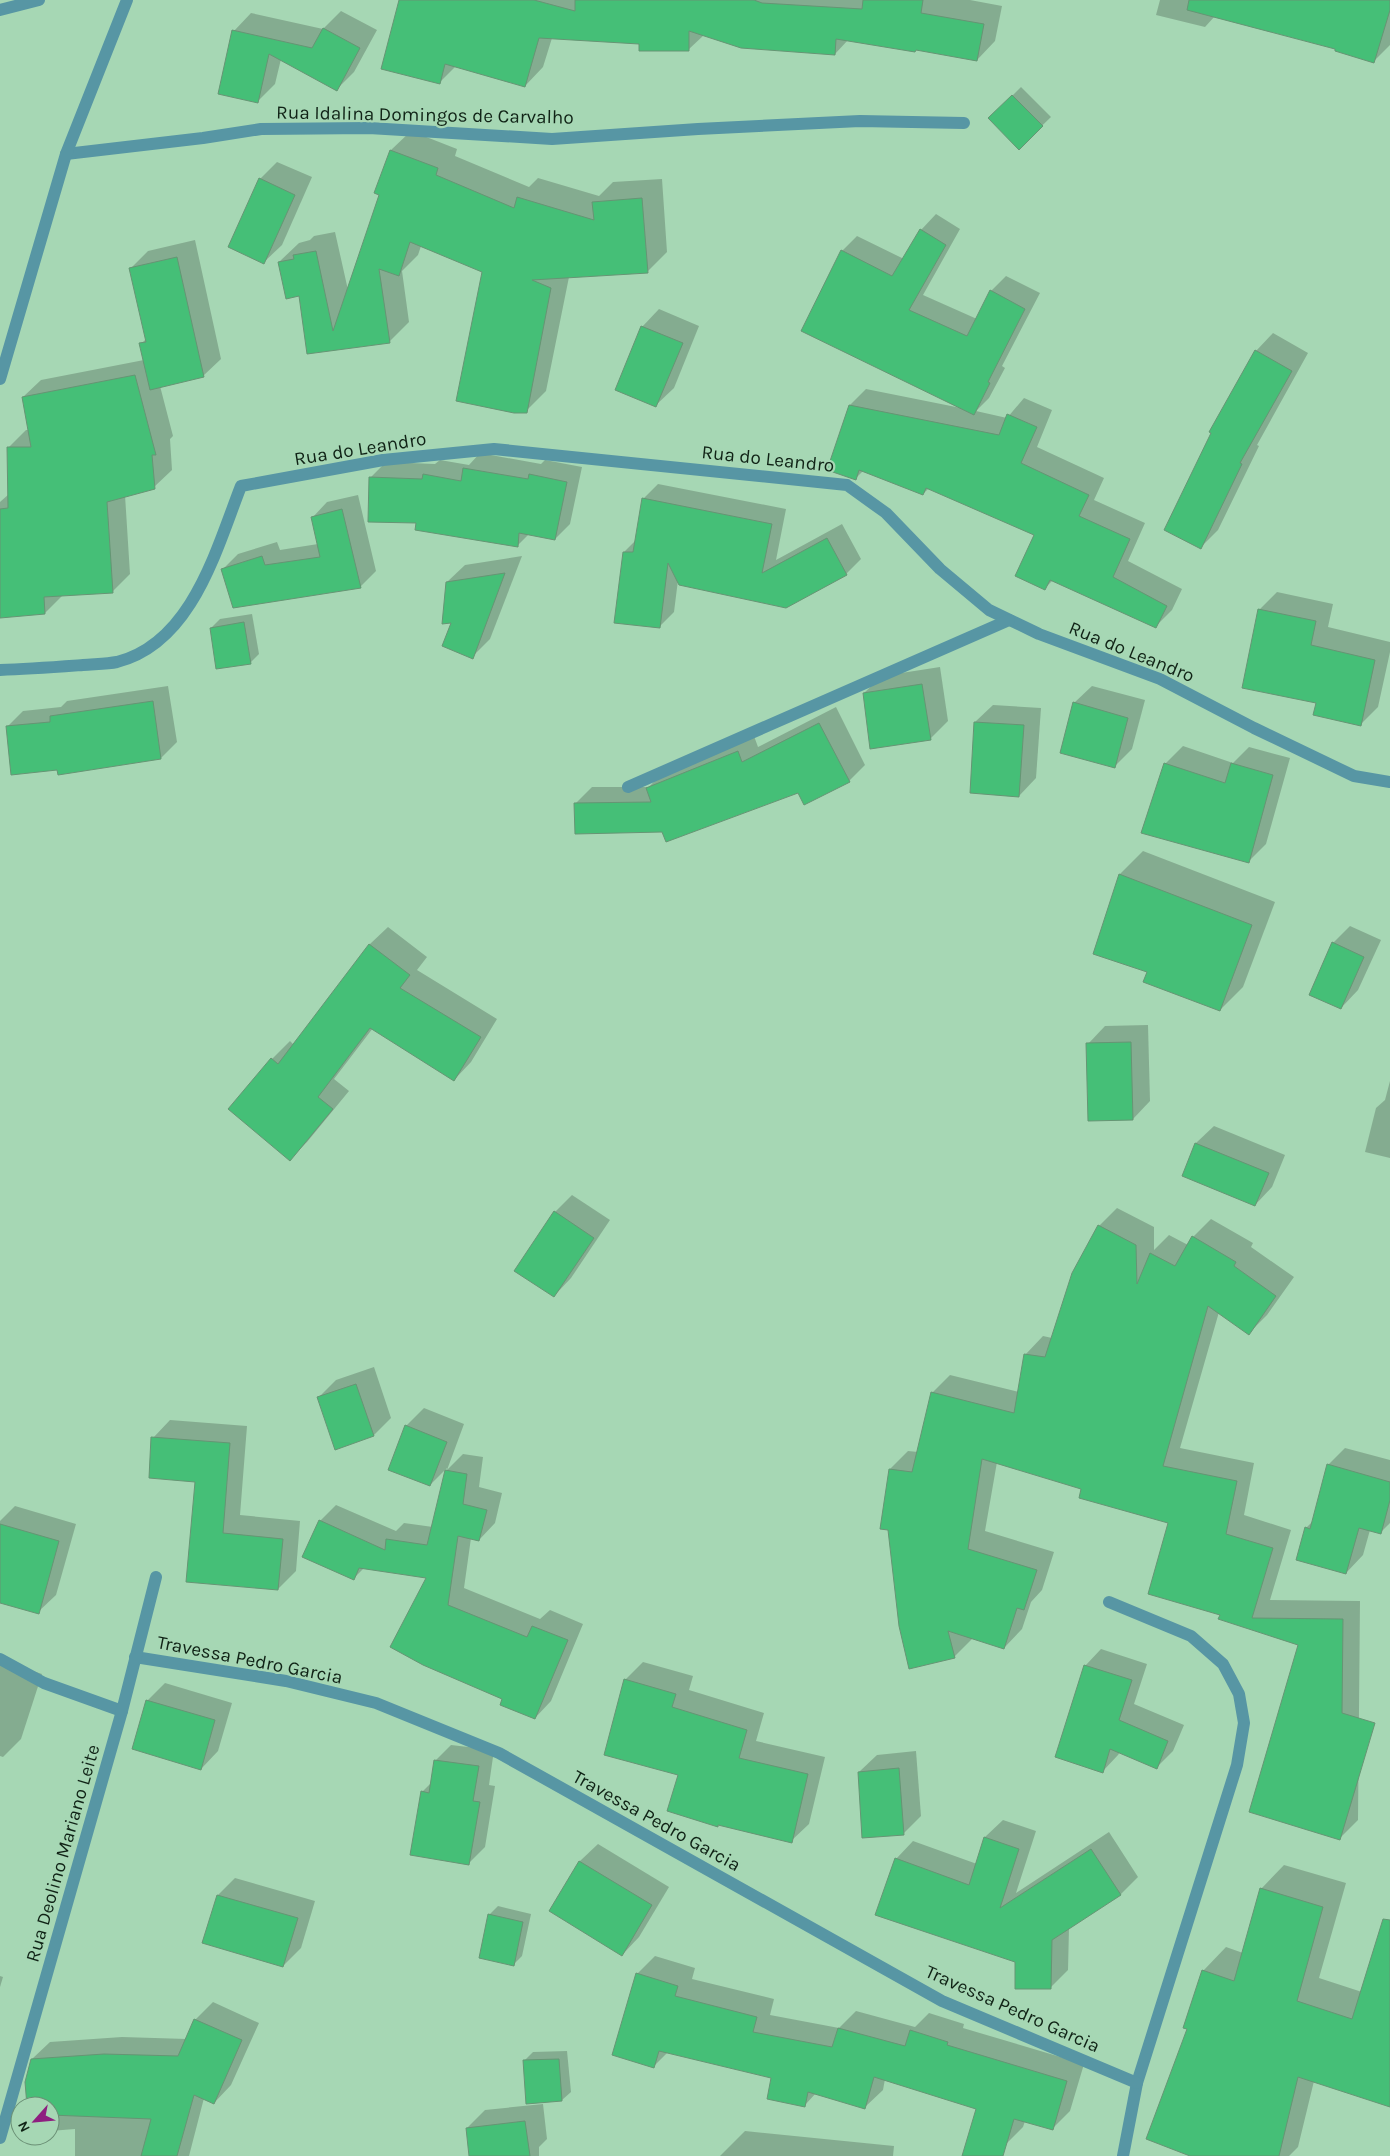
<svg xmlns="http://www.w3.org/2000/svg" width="1390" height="2156" font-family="Karla,sans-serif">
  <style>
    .shadow { fill: #0003 }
    .building { fill: #45bf77; stroke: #669574 }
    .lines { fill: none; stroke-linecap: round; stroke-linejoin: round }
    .minor { stroke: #5796a4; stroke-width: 12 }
    .labels { text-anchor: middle; stroke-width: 4.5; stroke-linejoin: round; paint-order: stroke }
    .street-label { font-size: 19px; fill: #102316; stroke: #a6d7b4 }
  </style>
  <rect width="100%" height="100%" fill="#a6d7b4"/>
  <!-- shadow -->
  <g class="shadow">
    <path d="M405,0H970L1002,6L995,41L977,60L917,49L848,40L835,54L704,35L688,50L640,42L552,38L543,67L525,86L456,66L439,83Z"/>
    <path d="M1160,0H1390V45L1373,62L1337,48L1215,16L1205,27L1156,15Z"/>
    <path d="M341,11L377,30L354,72L337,89L281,59L275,84L258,101L234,31L251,13L323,29Z"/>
    <path d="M1021,87L1051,117L1019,148L990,118Z"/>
    <path d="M411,131L457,149L455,156L529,187L538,178L599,196L613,182L662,179L667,252L647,272L569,277L546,391L526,411L483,271L421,246L418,255L402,271L409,322L389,342L308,353L300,295L279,262L299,243L310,240L314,236L335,232L348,290L380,194L376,193L391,150Z"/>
    <path d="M277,162L312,177L282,245L264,262L260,179Z"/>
    <path d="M936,214L960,229L923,295L977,319L991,291L1006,276L1040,293L1002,366L1005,368L989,398L976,411L1007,418L1024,398L1052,410L1037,447L1104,478L1094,500L1145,523L1128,561L1182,589L1172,610L1156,626L1053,580L1044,589L1035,534L929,488L923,494L864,470L856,478L850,405L866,389L961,408L842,251L857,236L904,259L921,230Z"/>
    <path d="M195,240L221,359L203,376L160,386L173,436L170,439L172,470L154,487L125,495L130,574L112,592L63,595L45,613L0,617V502L9,494L8,448L26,430H29L23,397L41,380L144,360L141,344L147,338L130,269L148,251Z"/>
    <path d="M659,309L699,326L674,388L656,405L642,327Z"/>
    <path d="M1273,333L1308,353L1257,445L1259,446L1218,530L1201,547L1213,432L1256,351Z"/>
    <path d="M480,453L541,464L545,460L582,467L570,524L555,539L529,534L517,546L417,522L371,477L386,462L435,464L440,460L469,465Z"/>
    <path d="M658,484L786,509L776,560L842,524L861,559L846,574L678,580L674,612L659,627L624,552L636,540L643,499Z"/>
    <path d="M358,495L376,571L361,586L234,607L223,569L238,554L277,542L280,550L318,544L312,518L327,502Z"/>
    <path d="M522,556L490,639L472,657L453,621L447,582L465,565Z"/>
    <path d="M1277,592L1333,604L1328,627L1390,642V652L1378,707L1360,725L1259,610Z"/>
    <path d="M252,614L259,654L250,663L211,628L220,619Z"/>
    <path d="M940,667L948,721L930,739L864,693L882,676Z"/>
    <path d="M168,686L177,742L161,758L58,769L7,727L23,711L61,707L67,701Z"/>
    <path d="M1092,686L1145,700L1132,749L1114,767L1074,703Z"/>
    <path d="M993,705L1041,708L1036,778L1019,796L975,722Z"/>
    <path d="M836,707L865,765L849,781L799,791L663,831L575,804L592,787H649L663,772L754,736L758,747Z"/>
    <path d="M1183,746L1233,763L1249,747L1290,758L1266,844L1248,862L1165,764Z"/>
    <path d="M1143,851L1275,902L1243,987L1220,1010L1149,971L1120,874Z"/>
    <path d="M1350,926L1381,940L1358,990L1341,1008L1333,943Z"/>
    <path d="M388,927L427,957L417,970L497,1019L471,1062L454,1080L373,1028L334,1079L349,1091L307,1142L290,1159L230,1109L272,1059L290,1041L294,1045L370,944Z"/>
    <path d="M1148,1025L1150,1101L1133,1119L1088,1044L1105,1026Z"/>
    <path d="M1390,1081V1158L1365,1152L1376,1108L1385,1100Z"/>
    <path d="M1214,1126L1285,1155L1272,1187L1255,1205L1183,1175L1196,1143Z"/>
    <path d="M572,1195L610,1220L571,1278L554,1296L555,1212Z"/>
    <path d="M1117,1208L1154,1227V1250L1169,1235L1188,1245L1193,1237L1211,1219L1253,1243L1251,1247L1294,1277L1267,1315L1249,1333L1219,1312L1180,1448L1254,1463L1244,1515L1291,1530L1270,1600L1360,1601L1358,1820L1340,1838L1299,1644L1221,1614L1170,1522L1083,1488L997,1462L985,1531L1054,1552L1042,1590L1031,1602L1022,1629L1004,1648L973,1638L954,1657L890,1469L908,1451L918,1452L932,1393L950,1375L1019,1392L1025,1355L1043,1336L1052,1338L1099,1226Z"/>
    <path d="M374,1367L391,1418L374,1435L319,1397L336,1380Z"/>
    <path d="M424,1408L464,1424L447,1470L463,1454L483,1457L479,1487L502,1493L495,1523L479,1540L471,1538L464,1588L540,1619L550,1610L583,1624L551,1701L535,1718L504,1698L428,1577L365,1567L354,1578L320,1521L336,1505L396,1531L404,1523L433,1527L447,1468L430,1485L406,1426Z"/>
    <path d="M170,1420L247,1426L240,1515L300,1521L296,1571L278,1589L188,1581L197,1481L153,1438Z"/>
    <path d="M1345,1448L1390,1460V1523L1381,1532L1370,1530L1363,1555L1346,1573L1306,1528L1313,1521L1328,1465Z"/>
    <path d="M15,1506L76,1524L56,1595L38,1612L0,1601V1521Z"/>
    <path d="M1101,1649L1147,1664L1134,1704L1184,1725L1173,1751L1157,1767L1120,1752L1118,1755L1102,1772L1085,1666Z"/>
    <path d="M0,1660L42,1674L21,1739L3,1757L0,1756Z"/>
    <path d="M643,1662L693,1676L689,1690L764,1713L756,1741L825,1757L809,1824L791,1841L719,1824L717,1826L680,1774L625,1680Z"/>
    <path d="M165,1683L232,1703L218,1751L201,1769L147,1701Z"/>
    <path d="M451,1745L494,1750L489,1785L495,1786L485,1847L469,1863L422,1792L431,1783L435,1761Z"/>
    <path d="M916,1751L921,1816L903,1834L859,1772L877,1755Z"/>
    <path d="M1003,1820L1036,1831L1016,1893L1109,1832L1138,1877L1121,1894L1069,1928L1068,1970L1050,1988L896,1859L913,1841L977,1864L985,1837Z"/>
    <path d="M598,1844L669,1887L639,1937L622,1955L550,1911L580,1861Z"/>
    <path d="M1284,1865L1346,1883L1319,1978L1362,1992L1390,1934V2105L1314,2081L1298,2147L1289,2156H1218L1188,2028L1203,1971L1226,1947L1243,1953L1261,1889Z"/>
    <path d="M235,1878L315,1901L301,1948L283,1966L218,1895Z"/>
    <path d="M498,1906L531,1914L522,1956L514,1964L489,1915Z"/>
    <path d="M655,1956L695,1968L692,1979L774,1999L770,2015L839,2028L856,2011L915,2027L929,2013L964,2024L963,2028L1084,2064L1070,2111L1052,2129L1025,2121L1023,2127L1005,2145L978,2108L885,2079L883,2090L865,2107L816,2093L805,2105L772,2077L668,2052L654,2066L637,1974Z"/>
    <path d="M0,1976L3,1977L0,1987Z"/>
    <path d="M213,2002L259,2023L231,2085L214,2103L204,2098L189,2156H75V2129L50,2131V2106H28L32,2059L50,2042L122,2037L187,2039L195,2020Z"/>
    <path d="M567,2051L571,2092L562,2100L524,2061L533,2052Z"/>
    <path d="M543,2104L547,2139L539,2147V2156H471L467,2128L485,2110Z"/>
    <path d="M745,2131L894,2146L893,2156H720Z"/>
  </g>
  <!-- building -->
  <g class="building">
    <path d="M399,0H534L575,11V0H754L762,3L862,9L863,0H923L921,13L984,24L977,61L916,50L915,52L836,39L835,55L741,48L689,31V51H639V44L539,38L525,87L445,64L440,84L381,69Z"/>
    <path d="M1189,0H1390V10L1374,63L1335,51V49L1187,10Z"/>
    <path d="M323,28L360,48L337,91L269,54L258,103L218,94L232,30L312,48Z"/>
    <path d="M1012,95L1043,126L1019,150L988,118Z"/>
    <path d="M390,150L438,168L436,175L514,208L517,197L594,220L592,202L642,198L648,273L532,280L551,288L527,413H514L456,401L482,272L410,242L399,276L379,269L390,343L307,354L299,296L286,299L278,262L294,259L293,255L316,251L333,331L379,195L374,193Z"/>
    <path d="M259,178L295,195L264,264L228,247Z"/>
    <path d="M920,229L946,245L909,310L967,336L990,290L1025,309L988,382L990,383L974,415L801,331L841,250L892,276Z"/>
    <path d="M177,257L204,377L150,390L139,343L146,342L129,268Z"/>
    <path d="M641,326L683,343L656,407L615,390Z"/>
    <path d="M1255,350L1292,371L1240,463L1242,464L1201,549L1164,530L1211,433L1209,432Z"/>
    <path d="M135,375L156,455H152L155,489L107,502L113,593L44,597L45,614L0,618V509L8,508L7,447H31L22,397Z"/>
    <path d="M849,405L999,435L1007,414L1037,427L1021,463L1089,495L1079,516L1130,539L1113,577L1167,606L1156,628L1050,580L1045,590L1015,576L1034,535L926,488L923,495L859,470L856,480L827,470Z"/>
    <path d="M463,468L528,479L529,474L567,482L555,540L519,533L518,547L415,530L416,523L368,522L369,477L422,479L423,474L461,481Z"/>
    <path d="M642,498L772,524L762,573L827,538L847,575L786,608L679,585L668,563L660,628L614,623L623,552H633Z"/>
    <path d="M342,509L361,588L233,608L221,569L262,556L265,565L320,557L311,517Z"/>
    <path d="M505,573L473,659L442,646L451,623L442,624L446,582Z"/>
    <path d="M1258,609L1316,621L1311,645L1375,660L1361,726L1313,715L1316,703L1242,688Z"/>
    <path d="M244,622L251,664L216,669L210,628Z"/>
    <path d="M922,684L931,740L870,749L863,693Z"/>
    <path d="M153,701L161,759L58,775L57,770L11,775L6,726L50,722V716Z"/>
    <path d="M1073,702L1128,718L1115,768L1060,753Z"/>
    <path d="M974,722L1024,725L1019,797L970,793Z"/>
    <path d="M819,723L850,782L804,805L798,793L666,842L662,832L575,834L574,803L651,802L646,788L738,751L742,762Z"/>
    <path d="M1164,763L1225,783L1231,763L1273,775L1249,863L1141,833Z"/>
    <path d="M1119,874L1252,925L1220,1011L1143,982L1147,972L1093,954Z"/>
    <path d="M1332,942L1364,957L1341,1009L1309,995Z"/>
    <path d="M369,944L410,975L400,988L481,1037L454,1081L370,1028L318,1097L333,1109L290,1161L228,1109L271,1058L278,1064Z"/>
    <path d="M1131,1042L1133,1120L1088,1121L1086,1043Z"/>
    <path d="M1195,1143L1269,1173L1255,1206L1182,1176Z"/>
    <path d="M554,1211L594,1238L554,1297L514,1271Z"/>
    <path d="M1098,1225L1136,1245L1137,1284L1150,1253L1175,1266L1192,1236L1236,1262L1234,1266L1276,1296L1249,1335L1208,1306L1163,1466L1237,1481L1226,1534L1273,1548L1252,1618L1343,1619L1342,1713L1375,1723L1340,1840L1249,1812L1298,1645L1218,1619L1220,1615L1148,1594L1168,1523L1079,1498L1081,1489L982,1459L968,1549L1037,1570L1024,1610L1017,1608L1004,1649L948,1631L955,1658L909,1669L899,1626L888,1530L880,1529L889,1469L912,1472L931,1392L1014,1413L1024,1354L1045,1357L1072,1273Z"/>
    <path d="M356,1384L374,1436L335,1450L317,1397Z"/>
    <path d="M405,1425L447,1442L430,1486L388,1470Z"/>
    <path d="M151,1437L230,1443L223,1533L283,1539L278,1590L186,1582L195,1482L149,1478Z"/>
    <path d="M1327,1464L1390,1482V1500L1381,1534L1359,1528L1346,1574L1296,1560L1305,1527L1310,1529Z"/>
    <path d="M445,1470L467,1474L463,1504L487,1510L479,1541L458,1536L448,1605L527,1637L532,1626L568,1640L535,1719L500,1705L502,1699L423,1665L390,1647L426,1578L359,1568L354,1580L302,1557L319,1520L385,1550L386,1539L427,1545Z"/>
    <path d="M0,1524L59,1541L39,1614L0,1603Z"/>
    <path d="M1084,1665L1132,1680L1119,1720L1168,1741L1157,1769L1110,1749L1103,1773L1055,1757Z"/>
    <path d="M624,1679L676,1694L672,1707L747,1730L739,1758L808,1774L792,1843L718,1825V1827L667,1811L678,1775L604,1755Z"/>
    <path d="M146,1700L215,1720L201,1770L132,1749Z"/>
    <path d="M434,1760L479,1766L473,1801L480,1802L469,1865L410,1855L421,1791L429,1793Z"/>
    <path d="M899,1768L904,1835L862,1838L858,1772Z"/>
    <path d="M984,1837L1019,1849L1000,1908L1091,1849L1121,1895L1052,1940L1051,1989H1015V1962L875,1915L895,1858L969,1885Z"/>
    <path d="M579,1861L652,1905L622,1956L549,1911Z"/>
    <path d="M1260,1888L1323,1907L1297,2001L1352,2019L1383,1919L1390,1920V2107L1298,2077L1279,2156H1190L1146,2139L1187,2029L1183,2028L1202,1970L1234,1981Z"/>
    <path d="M217,1895L298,1918L283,1967L202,1943Z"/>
    <path d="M488,1914L523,1922L514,1966L479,1958Z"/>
    <path d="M636,1973L678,1986L675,1996L757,2017L753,2032L832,2047L838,2028L905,2046L910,2030L948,2042L947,2045L1067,2081L1053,2130L1014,2119L1003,2156H962L976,2109L874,2077L865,2109L808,2092L805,2107L767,2099L771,2078L659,2051L654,2068L612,2055Z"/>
    <path d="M194,2019L242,2040L214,2104L194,2095L177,2156H141L151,2119L50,2115V2106H27L25,2082L31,2059L104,2054L178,2056Z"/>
    <path d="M559,2059L562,2101L526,2104L523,2060Z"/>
    <path d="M525,2121L530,2156H469L466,2128Z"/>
  </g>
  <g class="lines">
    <!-- minor -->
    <g class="minor">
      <path d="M0,10L39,0"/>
      <path d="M66,154L203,138L261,129L369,128L552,139L698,129L860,121L964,123"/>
      <path d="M0,379L66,154L127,0"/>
      <path d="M0,670C28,669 55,667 83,665C94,664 107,664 117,662C192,643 216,550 241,486L383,460L494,449L847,485L886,513L940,569L989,610L1039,634L1160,679L1254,728L1354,776L1390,782"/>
      <path d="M628,787L1009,620"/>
      <path d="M1109,1602L1191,1636L1223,1664L1239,1694L1244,1723L1237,1765L1137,2083L1123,2156"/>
      <path d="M135,1657L286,1681L376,1703L499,1753L942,2001L1137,2083"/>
      <path d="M0,1659L44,1683L122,1711"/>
      <path d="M0,2138L122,1711L156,1577"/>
    </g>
  </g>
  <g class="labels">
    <!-- street labels -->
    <g class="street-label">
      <text transform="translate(425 114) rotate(1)" y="7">Rua Idalina Domingos de Carvalho</text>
      <text transform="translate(360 448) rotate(-9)" y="7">Rua do Leandro</text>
      <text transform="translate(768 458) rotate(6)" y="7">Rua do Leandro</text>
      <text transform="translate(1132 651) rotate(22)" y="7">Rua do Leandro</text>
      <text transform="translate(250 1659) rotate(11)" y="7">Travessa Pedro Garcia</text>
      <text transform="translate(657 1820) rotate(29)" y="7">Travessa Pedro Garcia</text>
      <text transform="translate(62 1853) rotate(-74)" y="7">Rua Deolino Mariano Leite</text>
      <text transform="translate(1013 2008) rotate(24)" y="7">Travessa Pedro Garcia</text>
    </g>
  </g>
  <!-- north arrow -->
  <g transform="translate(35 2121) rotate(243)"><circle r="24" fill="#a6d7b4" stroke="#6a8f75"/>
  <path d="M0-4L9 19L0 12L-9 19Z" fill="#8e1e80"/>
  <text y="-8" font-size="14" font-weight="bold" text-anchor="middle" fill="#102316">N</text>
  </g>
</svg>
